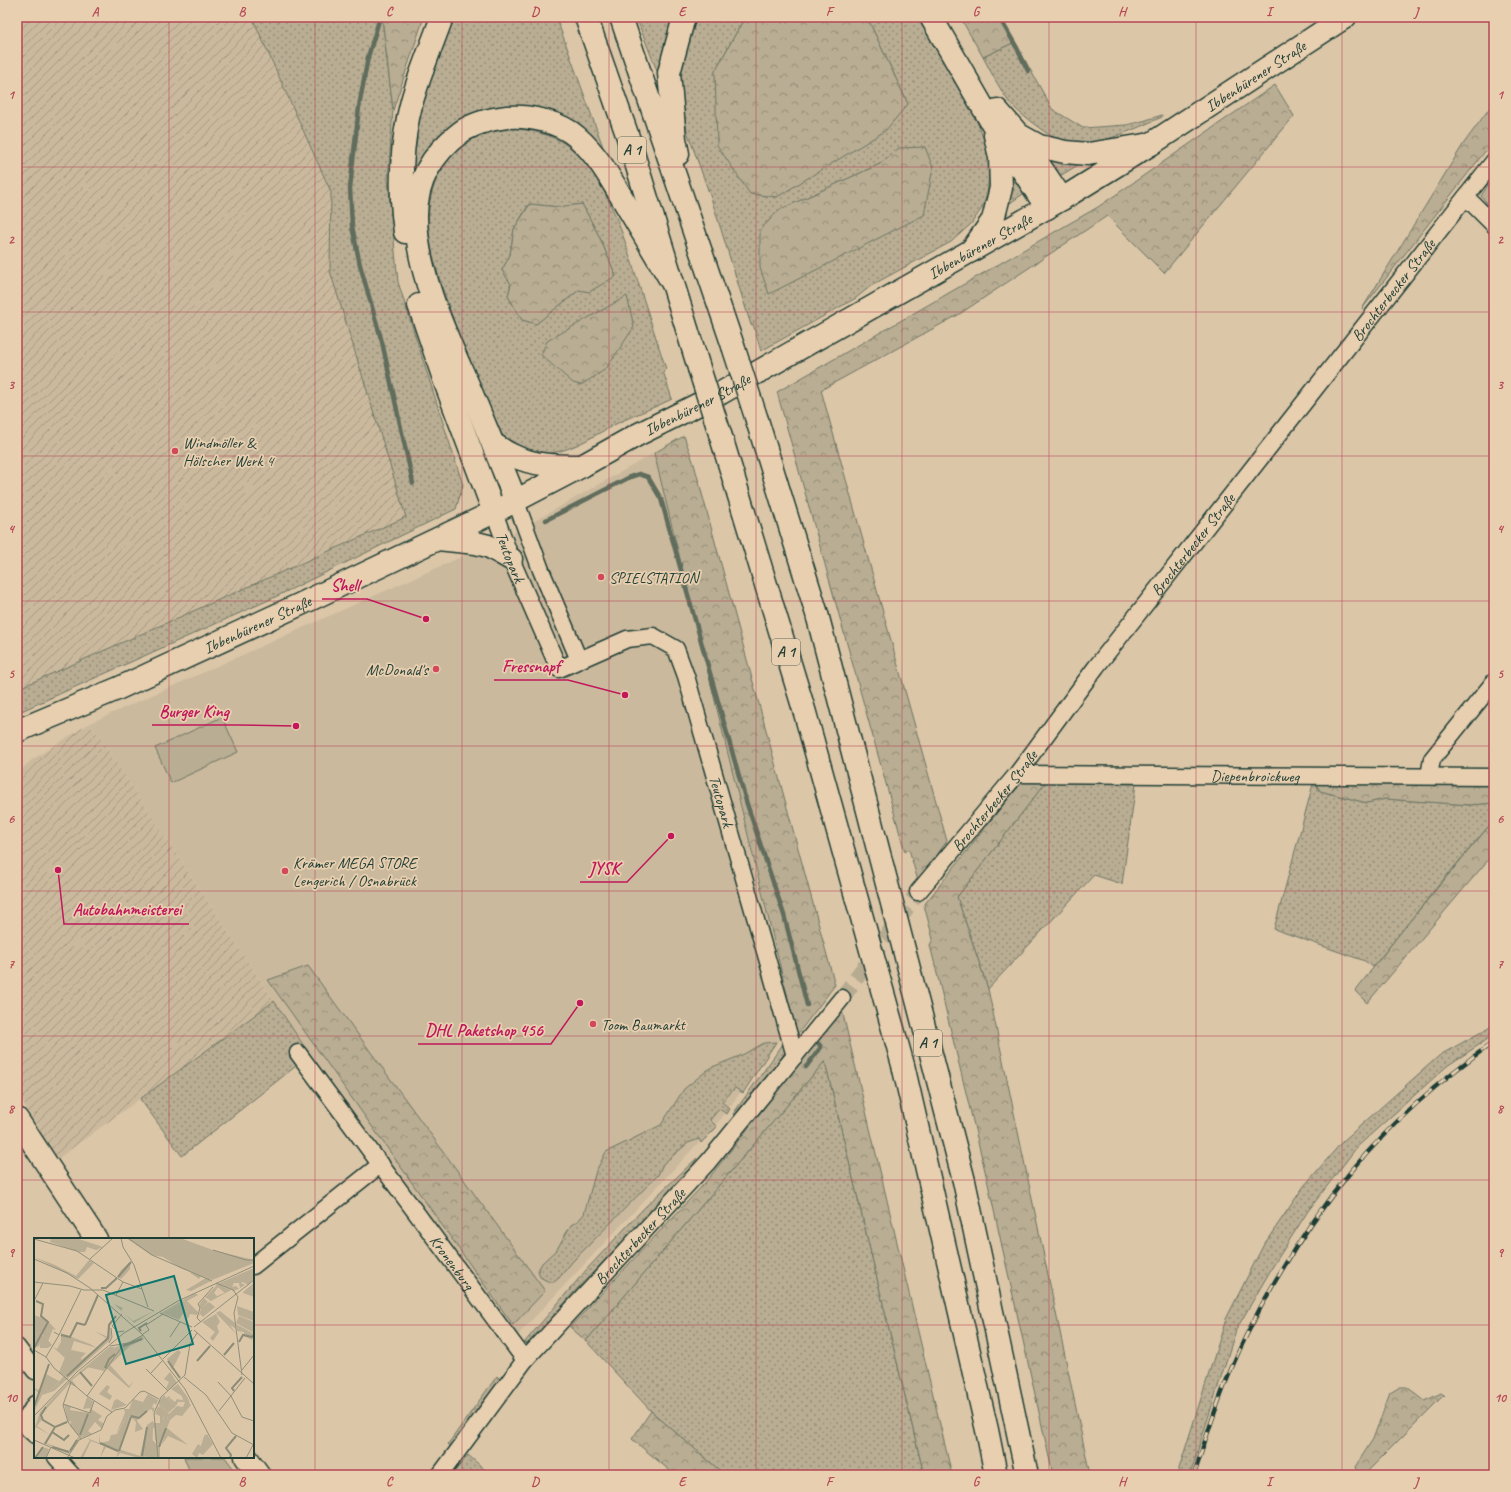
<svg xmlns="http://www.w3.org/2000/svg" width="1511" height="1492" font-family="Caveat,sans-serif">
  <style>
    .built { fill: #cbb99d }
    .industrial { fill: url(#industrial-furrows) }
    .grass { fill: url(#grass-dots); stroke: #6c7564; fill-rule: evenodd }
    .forest { fill: url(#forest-crowns); stroke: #6c7564 }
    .park { fill: #b9ad93; stroke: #6c7564 }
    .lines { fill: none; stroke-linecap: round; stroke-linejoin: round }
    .stream { stroke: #606c5c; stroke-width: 4.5 }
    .street-tunnel { stroke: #b6ab91; stroke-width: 16; stroke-dasharray: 16 8; stroke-linecap: butt }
    .street-casing { stroke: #1f3d34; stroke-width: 19 }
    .secondary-casing { stroke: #1f3d34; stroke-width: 25 }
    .highway-casing { stroke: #1f3d34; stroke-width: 25 }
    .street { stroke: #e8cfb0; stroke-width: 16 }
    .secondary { stroke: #e8cfb0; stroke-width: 22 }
    .highway { stroke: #e8cfb0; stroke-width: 22 }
    .rail-casing { stroke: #1f3d34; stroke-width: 4.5 }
    .rail { stroke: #e8cfb0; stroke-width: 3; stroke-dasharray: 9; stroke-linecap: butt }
    .highway-bridge-casing { stroke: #1f3d34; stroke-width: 25; stroke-linecap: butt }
    .highway-bridge { stroke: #e8cfb0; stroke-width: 22 }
    .grid { fill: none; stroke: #b64755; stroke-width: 1; stroke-opacity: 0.55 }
    .poi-dot { fill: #d1495b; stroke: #e8cfb0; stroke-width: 1.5 }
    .labels { text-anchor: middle; stroke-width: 3.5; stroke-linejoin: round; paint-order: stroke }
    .shield { fill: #e8cfb0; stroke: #5b6959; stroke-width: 1 }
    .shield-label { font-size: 15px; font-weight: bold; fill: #1f3d34 }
    .street-label { font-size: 16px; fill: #1f3d34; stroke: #e8cfb0 }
    .poi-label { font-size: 16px; fill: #1f3d34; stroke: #e8cfb0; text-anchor: start }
    .inset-river { fill: none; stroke: #8c8c77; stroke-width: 2 }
    .inset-road { fill: none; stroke: #908f7a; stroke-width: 1 }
    .view { fill: #0f766e; fill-opacity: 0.15; stroke: #0f766e; stroke-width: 2 }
    .inset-edge { fill: none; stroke: #1f3d34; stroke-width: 2 }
    .leader { fill: none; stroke: #c2185b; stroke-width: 1.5 }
    .callout-dot { fill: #c2185b; stroke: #e8cfb0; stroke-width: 1.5 }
    .callout-label { font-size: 17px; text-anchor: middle; font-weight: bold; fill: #c2185b; stroke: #e8cfb0; stroke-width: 3.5; stroke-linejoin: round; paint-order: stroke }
    .neatline { fill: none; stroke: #b64755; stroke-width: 1.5 }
    .grid-label { font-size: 13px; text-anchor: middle; font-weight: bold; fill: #b64755 }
  </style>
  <defs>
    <pattern id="industrial-furrows" width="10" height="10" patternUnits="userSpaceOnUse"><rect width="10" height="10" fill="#cbb99d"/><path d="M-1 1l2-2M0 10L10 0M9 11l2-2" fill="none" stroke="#a49881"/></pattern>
    <pattern id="grass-dots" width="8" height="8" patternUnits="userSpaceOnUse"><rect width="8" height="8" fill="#b9ad93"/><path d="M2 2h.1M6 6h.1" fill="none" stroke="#968e79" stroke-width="1.8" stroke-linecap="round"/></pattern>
    <pattern id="forest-crowns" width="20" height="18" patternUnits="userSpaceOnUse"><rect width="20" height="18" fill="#b9ad93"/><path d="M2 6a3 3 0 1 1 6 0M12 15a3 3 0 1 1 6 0" fill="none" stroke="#968e79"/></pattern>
  </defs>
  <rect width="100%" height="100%" fill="#dcc6a8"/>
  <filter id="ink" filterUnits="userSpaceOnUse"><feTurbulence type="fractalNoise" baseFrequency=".025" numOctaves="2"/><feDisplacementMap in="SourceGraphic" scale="8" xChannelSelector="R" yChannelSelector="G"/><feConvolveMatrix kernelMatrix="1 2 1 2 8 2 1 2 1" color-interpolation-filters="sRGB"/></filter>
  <g filter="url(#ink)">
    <!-- built -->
    <path class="built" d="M654,453L792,1022L721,1119L515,1338L310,1055L90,723L510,535Z"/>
    <!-- industrial -->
    <g class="industrial">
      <path d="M17,17H252L331,192L330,271L407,517L17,689Z"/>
      <path d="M90,723L274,1001L56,1160L17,1092V773L33,759Z"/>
    </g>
    <!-- grass -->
    <g class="grass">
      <path d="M252,17H382L393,110L388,180L398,282L463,485L456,509L271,599L17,713V689L406,517L330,271L331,192Z"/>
      <path d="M450,17H556L607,158L588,140L494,113L407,190L412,123Z"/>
      <path d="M636,17H677L661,81Z"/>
      <path d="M698,17H745L715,71L750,194L777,197L908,104L867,17H920L972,109L986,145L989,159V175L987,195L982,208L971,224L951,242L872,285L856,298L761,351L753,324L751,325L712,201L687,131L684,115L681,88L682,60L689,36ZM880,164L760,230L779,210Z"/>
      <path d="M1015,42L1052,109L1083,128L1126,125L1143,121L1162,115V117C1134,129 1103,145 1072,144C1057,144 1019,114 1009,102C999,88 991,72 983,57Z"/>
      <path d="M511,128C531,130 551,134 568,146C608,178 624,238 639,285C648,313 657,341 666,369L663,371L672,399C656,407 639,413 622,421C598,432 578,449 551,453C547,453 543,455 539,454C530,453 513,446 506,440C501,435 498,425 495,419C485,400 476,381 468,361C460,341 454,321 447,301C433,261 419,219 437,178C443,163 454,150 468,142C481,134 496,131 511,128ZM529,204L559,207L582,204L599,236L616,276L579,290L536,324L522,320L508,296L511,284L502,270L510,255L514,229Z"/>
      <path d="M1044,159L1083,162L1058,177Z"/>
      <path d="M1012,176H1016L1026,192L1010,203L1008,201Z"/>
      <path d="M1046,782L1136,784L1122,884L1094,875L988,989L957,897Z"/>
      <path d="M1313,784H1316L1320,791L1367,803L1385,799L1470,805L1494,803V820L1437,887L1373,967L1365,961L1274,929Z"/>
      <path d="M274,1001L310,1055L182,1156L140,1099Z"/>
      <path d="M1494,1025V1035L1447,1066L1357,1147L1308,1211L1273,1266L1236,1330L1190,1475H1177L1226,1319L1263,1246L1304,1186L1342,1142L1440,1055Z"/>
      <path d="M776,1042L743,1093L735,1088L722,1102L730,1109L727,1114L719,1109L710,1120L717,1127L701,1143L699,1139L688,1143L663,1164L658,1175L573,1261L559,1278L554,1282H549L540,1277L538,1270L542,1263L557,1249L571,1225L578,1221L584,1214L596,1171L606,1152L661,1125L684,1089L710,1068L742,1055L764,1043Z"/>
      <path d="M783,1044L785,1052C772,1076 753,1096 733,1114Z"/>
      <path d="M825,1061L924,1475H725L651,1411L586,1341Z"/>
      <path d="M697,1158L687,1175L573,1293L532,1342L527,1344L524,1343L587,1269L644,1208Z"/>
      <path d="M497,1376L501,1380L451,1447L448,1444Z"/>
      <path d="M468,1455L491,1475H452Z"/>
    </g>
    <!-- forest -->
    <g class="forest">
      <path d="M382,17H424L393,110Z"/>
      <path d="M745,17H867L908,104L885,131L777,197L750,194L717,145L715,71Z"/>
      <path d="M960,17H1001L1015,42L983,57Z"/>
      <path d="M1275,85L1294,116L1164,273L1107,216L958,315L821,390L947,841L918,881L909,849L905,852L777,392L1098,207Z"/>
      <path d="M1494,102V140L1362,309L1464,143Z"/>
      <path d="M925,147L933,168L924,215L769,294L760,268V230L779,210L880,164L899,148Z"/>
      <path d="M1494,175V206L1491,209L1481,196Z"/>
      <path d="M530,204L559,207L582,204L599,236L616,276L589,292L579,290L536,324L522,320L508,296L511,284L502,270L510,255L514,229Z"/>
      <path d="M627,296L634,327L606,369L581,385L573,383L541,355L547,341Z"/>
      <path d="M684,436L694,464L835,985L797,1035L654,453Z"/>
      <path d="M1313,779L1494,781V803L1470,805L1385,799L1367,803L1320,791Z"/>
      <path d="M1023,780L1046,782L957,897L988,989L1090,1475H1053L987,1179L930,945L933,939L924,905Z"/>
      <path d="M1494,820V853L1367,1003L1355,991L1405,927Z"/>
      <path d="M308,966L545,1291L513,1325L268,980Z"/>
      <path d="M842,1010L952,1475H924L825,1061L586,1341L570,1327L704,1184Z"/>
      <path d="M1400,1387H1407L1425,1401L1441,1393L1444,1395L1364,1475H1358L1355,1467L1373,1439L1390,1393Z"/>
      <path d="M651,1411L725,1475H675L632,1439Z"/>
    </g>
    <!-- park -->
    <g class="park">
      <path d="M222,717L238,752L171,783L155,748Z"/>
      <path d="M184,1457H225L238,1475H191Z"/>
    </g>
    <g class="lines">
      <!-- stream -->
      <g class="stream">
        <path d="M380,17L368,57L359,107L350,188L352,226L360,265L382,342L413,483"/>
        <path d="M999,17L1017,48L1028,71"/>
        <path d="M546,520L630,477L639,474L648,477L661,499L746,801L784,915L807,1005"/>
        <path d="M806,1067L821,1047L819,1044"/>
      </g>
      <!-- street-tunnel -->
      <path class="street-tunnel" d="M842,998L918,892"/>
      <!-- street casing -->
      <g class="street-casing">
        <g id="street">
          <path d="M1466,197L1494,225"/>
          <path d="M516,502L541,570L579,660"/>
          <path id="s1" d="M494,512L511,559L559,669L627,639L653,636L676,649L686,676L795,1056"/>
          <path id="s2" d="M1017,774L1494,777"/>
          <path d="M1429,776L1432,759L1494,682"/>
          <path id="s3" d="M918,892L1017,774L1096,667L1494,161"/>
          <path id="s4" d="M298,1053L525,1360"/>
          <path d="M253,1266L381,1164"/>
          <path d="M17,1347L35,1371"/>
          <path d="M17,1421L23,1424L35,1435"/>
          <path d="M23,1424L35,1404"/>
          <path d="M56,1457L72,1475"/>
          <path id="s5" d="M440,1475L525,1360L708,1162L842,998"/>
        </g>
      </g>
      <!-- secondary casing -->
      <g class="secondary-casing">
        <g id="secondary">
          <path d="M438,539L476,543L488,546L511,559"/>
          <path id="s6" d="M17,731L117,689L303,603L494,512L582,466L637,435L721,393L1062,199L1151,144L1345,17"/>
          <path d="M17,1119L96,1239"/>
          <path d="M246,1457L259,1475"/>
        </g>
      </g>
      <!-- highway casing -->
      <g class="highway-casing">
        <g id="highway">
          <path d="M586,17L629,140L699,368"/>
          <path d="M621,17L733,346"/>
          <path d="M931,17L992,123L1047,208"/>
          <path d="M997,110L1018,134L1062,199"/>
          <path d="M1019,135L1039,146L1065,152L1088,154L1151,144"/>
          <path d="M678,154L675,139L669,73L684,17"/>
          <path d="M405,232C399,190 401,142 412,101C420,73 432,45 442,17"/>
          <path d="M971,251L993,220L1001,188L1000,157L995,135"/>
          <path d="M419,305L445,382L494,512"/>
          <path d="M757,420L817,614L964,1181L1027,1475"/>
          <path d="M722,440L805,713L903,1065L987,1430L996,1475"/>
          <path d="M493,444C499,447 505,452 512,455C533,466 558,466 582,466"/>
          <path d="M516,502C501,463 485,425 469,387C447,337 416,272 416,216C416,181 433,153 461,132C474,123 491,119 507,117C529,115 560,122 577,137C599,156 613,183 628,208C643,233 658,259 673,284"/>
        </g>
      </g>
      <!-- street -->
      <use href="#street" class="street"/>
      <!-- secondary -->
      <use href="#secondary" class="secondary"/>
      <!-- highway -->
      <use href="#highway" class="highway"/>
      <!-- rail casing -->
      <g class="rail-casing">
        <path id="rail" d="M1194,1475C1209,1428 1224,1381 1246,1336C1306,1214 1381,1120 1494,1042"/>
      </g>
      <!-- rail -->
      <use href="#rail" class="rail"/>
      <!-- highway-bridge casing -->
      <g class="highway-bridge-casing">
        <g id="highway-bridge">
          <path d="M733,346L757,420"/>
          <path d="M699,368L722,440"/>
        </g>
      </g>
      <!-- highway-bridge -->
      <use href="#highway-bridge" class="highway-bridge"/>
    </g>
  </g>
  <!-- grid -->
  <path class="grid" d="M169,17V1239M315,17V1475M462,17V1475M609,17V1475M756,17V1475M902,17V1475M1049,17V1475M1196,17V1475M1342,17V1475M17,167H1494M17,312H1494M17,456H1494M17,601H1494M17,746H1494M17,891H1494M17,1036H1494M17,1180H1494M17,1325H35M253,1325H1494M169,1457V1475"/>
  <!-- markers -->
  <g class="poi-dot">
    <circle cx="175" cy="451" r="4"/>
    <circle cx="601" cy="577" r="4"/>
    <circle cx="436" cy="669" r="4"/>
    <circle cx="285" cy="871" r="4"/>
    <circle cx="593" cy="1024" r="4"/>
  </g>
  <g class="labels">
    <!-- shield labels -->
    <g class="shield">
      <rect x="618" y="137" width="28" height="26" rx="3"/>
      <rect x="772" y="639" width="28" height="26" rx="3"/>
      <rect x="914" y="1030" width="28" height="26" rx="3"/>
    </g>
    <g class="shield-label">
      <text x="632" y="155">A 1</text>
      <text x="786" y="657">A 1</text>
      <text x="928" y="1048">A 1</text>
    </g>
    <!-- street labels -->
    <g class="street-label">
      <text dy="6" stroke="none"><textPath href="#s6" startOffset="1403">Ibbenbürener Straße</textPath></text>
      <text dy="6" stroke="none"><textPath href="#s6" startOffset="1079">Ibbenbürener Straße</textPath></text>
      <text dy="6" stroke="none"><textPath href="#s3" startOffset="767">Brochterbecker Straße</textPath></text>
      <text dy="6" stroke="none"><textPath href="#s6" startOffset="755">Ibbenbürener Straße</textPath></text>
      <text dy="6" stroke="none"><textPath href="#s3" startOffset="443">Brochterbecker Straße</textPath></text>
      <text dy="6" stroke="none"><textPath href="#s1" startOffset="48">Teutopark</textPath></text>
      <text dy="6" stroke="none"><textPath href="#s6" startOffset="263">Ibbenbürener Straße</textPath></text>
      <text dy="6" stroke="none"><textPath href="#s2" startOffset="238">Diepenbroickweg</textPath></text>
      <text dy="6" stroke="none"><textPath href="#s3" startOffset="119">Brochterbecker Straße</textPath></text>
      <text dy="6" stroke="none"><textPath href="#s1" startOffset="456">Teutopark</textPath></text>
      <text dy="6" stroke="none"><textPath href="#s5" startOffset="312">Brochterbecker Straße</textPath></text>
      <text dy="6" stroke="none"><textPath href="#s4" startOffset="260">Kronenburg</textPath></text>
    </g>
    <!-- poi labels -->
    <g class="poi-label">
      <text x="183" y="448">Windmöller &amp;<tspan x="183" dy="18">Hölscher Werk 4</tspan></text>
      <text x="609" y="583">SPIELSTATION</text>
      <text x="428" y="675" text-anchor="end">McDonald's</text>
      <text x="293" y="868">Krämer MEGA STORE<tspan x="293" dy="18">Lengerich / Osnabrück</tspan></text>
      <text x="601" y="1030">Toom Baumarkt</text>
    </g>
  </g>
  <!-- overview -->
  <g transform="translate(34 1238)">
    <rect width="220" height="220" fill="#dcc6a8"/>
    <path d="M182,48L184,49L180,55L183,58L197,52L177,63L171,59ZM170,60L174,64L168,70L175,64L181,69L169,79L166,76L164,80L167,71L165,67ZM150,63L155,70L153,74L150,73L145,82L129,75ZM186,73L201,85L202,91L196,87L202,96L182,75ZM182,76L186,84L183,88L185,94L179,103L176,100L181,94L168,84ZM0,77L13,82L5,98L0,94L5,100L9,97L18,107L14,110H6L5,101L0,108ZM205,78L220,84V95L202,85ZM202,86L220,96L218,102L210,98V94L203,93ZM27,95L56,106L63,110L40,103L37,112L52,115L48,119L32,117L31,120L19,109L23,111L27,104ZM108,98L110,101L96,108L76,127L95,148L100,143L95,150L72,130L70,133L53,129L73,113ZM144,112L147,114L138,132L133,121ZM136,134L143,145L134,152L132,150L135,144L130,141ZM12,136L25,143L16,153L11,150L14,145ZM144,146L154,160L156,166L149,162L148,158L137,151ZM73,147L76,149L73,154L78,158L76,162L65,156ZM114,156L124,162L122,167L120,165L118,169L101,177L99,173L98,177L94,174L99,161L109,164ZM130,157L132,160L136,158L135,163L142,168L134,175L124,165ZM53,159L59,163L57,171L68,178L64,182L70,186L68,191L61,184L54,193L58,196L47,200L36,188L37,183L34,184L30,166L37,169L36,172L55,175L56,170L49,171ZM83,161L93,167L77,172L80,163ZM124,168L128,171L129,182L132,175L134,180L127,189L131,194L125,208L121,202L120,185H126V178L121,176ZM93,176L95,179L89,200L77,197L83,196ZM114,190H119L118,220L108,218ZM18,193L30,201L35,197L30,203L19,195L12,205L35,213L44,199L46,200L35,216L10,205ZM77,197L90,201L85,213L66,205L75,203ZM8,209L15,211L12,220H0Z" fill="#b9ad93"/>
    <path d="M17,0H42L69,9L62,12L53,9L51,14H45L16,4ZM92,0H146L179,12L220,22V25L178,42L146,30L129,19L117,17ZM0,19L21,27L42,38L55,22L60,25L44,41ZM97,23L96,31L91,37L87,41L83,39L87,32ZM220,30V41L214,47L209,44L207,45L211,47L206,50L205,45H200L198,49L202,48L205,51L201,52V54L197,51L185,47L197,52L191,55L181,47ZM155,34L171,39L174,40L177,43L157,53L152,52L172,40L167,38L165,41ZM161,55L164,57L153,63L164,74L163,77L156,76L154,81L150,75L147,78L150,73L153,74L155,70L150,63L129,75L144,83L127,75ZM80,66L89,70L87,73L99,83L120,73L100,85ZM81,79L76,88L77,98L75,103L20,153L8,157L0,174L5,156L0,150L5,152L14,128L12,138L23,144L20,147L14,145L11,150L16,153L30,138L25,134L32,117H48L47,122L74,101L60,93L74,99L75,85ZM13,82L22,92L19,91L14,103L8,96L5,108L0,110L5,100L0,94L4,85L8,88L4,87L2,91L1,94L5,97ZM75,109H81L38,142L43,149L35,146L7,177L9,180L3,188L16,197L2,189L0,192L6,174L36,142ZM136,160L141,164L143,161L153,163L157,167L148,178L142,177L136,182L133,190L154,207L134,198L126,209V220H118L117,201L125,208L128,206L131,194L127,189L134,180L132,176L128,182L125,166L135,176L143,168L149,169L151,164H144L142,168L135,163ZM107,167L121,170L119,174L117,171L106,178L103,183L109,191L101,194L102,184L97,179L90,201L77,197L89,199L95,179L93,177L82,196L91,175L90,171H97L94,174L98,176L99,173L101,177ZM119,183L122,190H114L108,218L117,220H106L86,215L82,220L84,214L72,209L66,220L70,208L57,203L49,220H46L56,202L53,200L65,205L66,196V205L106,218L113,187ZM173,196L179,206L169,217L165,215L163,220L158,216L164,206L167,208L170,198Z" fill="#b9ad93"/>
    <path d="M220,45V59L209,55V54ZM203,68L220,74V83L204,77Z" fill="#b9ad93"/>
    <path class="inset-river" d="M84,39L97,24M67,50H72L83,40M51,87L64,57M107,93L105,90L113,85M27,97L36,99L43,85L51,87M205,104L209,97L218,99L220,97M89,108L108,101M0,110L14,84L7,78L9,66L2,63M190,117L200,105M134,123L146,140M163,123L176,108M71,130L75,121L81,116M46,134L58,148M33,138L74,100L75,87L82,78M200,153L198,150L208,139M0,169L15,126M12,169L7,177L9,182L21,189M97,178L105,180L113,173M18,194L30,202L35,197M46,197L54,176M66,205L84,213M11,206L21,189L33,184M18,209L35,214M125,209L132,190M36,213L43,202M85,213L97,179M108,218L113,189M1,220L9,209M196,220L197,217L192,210L202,198"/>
    <path class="inset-road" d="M87,0L89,9L100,27L114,69M94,0L118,17L178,43M0,1L43,13L89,44L108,51M179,12L212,22H220M0,21L33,35L56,50L108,96L151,151L187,220M56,21L79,0M0,44L36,48L50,52H69L120,73M182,45L199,52L204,59L200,75L208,137M82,57L89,44M0,63L9,45M126,75L158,89M88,76L78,88L84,94L90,93M167,84L163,80L166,70L164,66L179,49M160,89L220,42M160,92L220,146M20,94L25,97L47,52M109,96L115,92L112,87L129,76M136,99L146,84M75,105L78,99L77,90M76,108L95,105L109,97M0,112L12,119L20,130L53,158L78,174M12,119L25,97M129,121L158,92M112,131L134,153M208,132L220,117M117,135L129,122M150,139L172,157L198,195L220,207M37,144L29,167L34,184L47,201M184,144L197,158L208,179L220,183M53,158L87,110M29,166L56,175L60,163M185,173L211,140M0,178L43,134L90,95L144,63L220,28M0,202L41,220M12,220L17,209M33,220L45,202L67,192L73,178L81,172L91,170L106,154L110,153L125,161M124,220L120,175L127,159L151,137L156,106L163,95M212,220L219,207"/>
    <path class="view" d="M140,38L159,106L92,126L72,57Z"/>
    <rect width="220" height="220" class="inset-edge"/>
  </g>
  <!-- callouts -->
  <path class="leader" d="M426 619L367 599H322M625 695L568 680H494M296 726L237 725H152M671 836L627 882H580M58 870L64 924H189M580 1003L551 1044H418"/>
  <g class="callout-dot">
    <circle cx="426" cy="619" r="4"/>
    <circle cx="625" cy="695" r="4"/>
    <circle cx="296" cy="726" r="4"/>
    <circle cx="671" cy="836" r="4"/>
    <circle cx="58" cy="870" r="4"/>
    <circle cx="580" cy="1003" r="4"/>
  </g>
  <g class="callout-label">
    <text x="345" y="591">Shell</text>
    <text x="531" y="672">Fressnapf</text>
    <text x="194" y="717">Burger King</text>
    <text x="604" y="874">JYSK</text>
    <text x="127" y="915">Autobahnmeisterei</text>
    <text x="484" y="1036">DHL Paketshop 456</text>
  </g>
  <!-- margin -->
  <rect width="1511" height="1492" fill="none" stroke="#e8cfb0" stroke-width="44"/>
  <rect x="22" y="22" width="1467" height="1448" class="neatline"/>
  <g class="grid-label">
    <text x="95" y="16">A</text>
    <text x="242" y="16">B</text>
    <text x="389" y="16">C</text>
    <text x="535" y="16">D</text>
    <text x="682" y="16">E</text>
    <text x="829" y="16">F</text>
    <text x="976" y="16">G</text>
    <text x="1122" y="16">H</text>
    <text x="1269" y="16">I</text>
    <text x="1416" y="16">J</text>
    <text x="11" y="99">1</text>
    <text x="1500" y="99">1</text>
    <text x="11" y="244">2</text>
    <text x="1500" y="244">2</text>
    <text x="11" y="389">3</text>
    <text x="1500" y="389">3</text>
    <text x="11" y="533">4</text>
    <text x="1500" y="533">4</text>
    <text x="11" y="678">5</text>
    <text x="1500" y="678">5</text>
    <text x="11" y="823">6</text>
    <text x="1500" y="823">6</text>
    <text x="11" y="968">7</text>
    <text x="1500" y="968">7</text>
    <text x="11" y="1113">8</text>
    <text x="1500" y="1113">8</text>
    <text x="11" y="1257">9</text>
    <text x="1500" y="1257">9</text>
    <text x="11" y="1402">10</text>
    <text x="1500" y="1402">10</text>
    <text x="95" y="1486">A</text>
    <text x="242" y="1486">B</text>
    <text x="389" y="1486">C</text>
    <text x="535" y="1486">D</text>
    <text x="682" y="1486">E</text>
    <text x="829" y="1486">F</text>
    <text x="976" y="1486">G</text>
    <text x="1122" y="1486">H</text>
    <text x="1269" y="1486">I</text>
    <text x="1416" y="1486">J</text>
  </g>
</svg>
